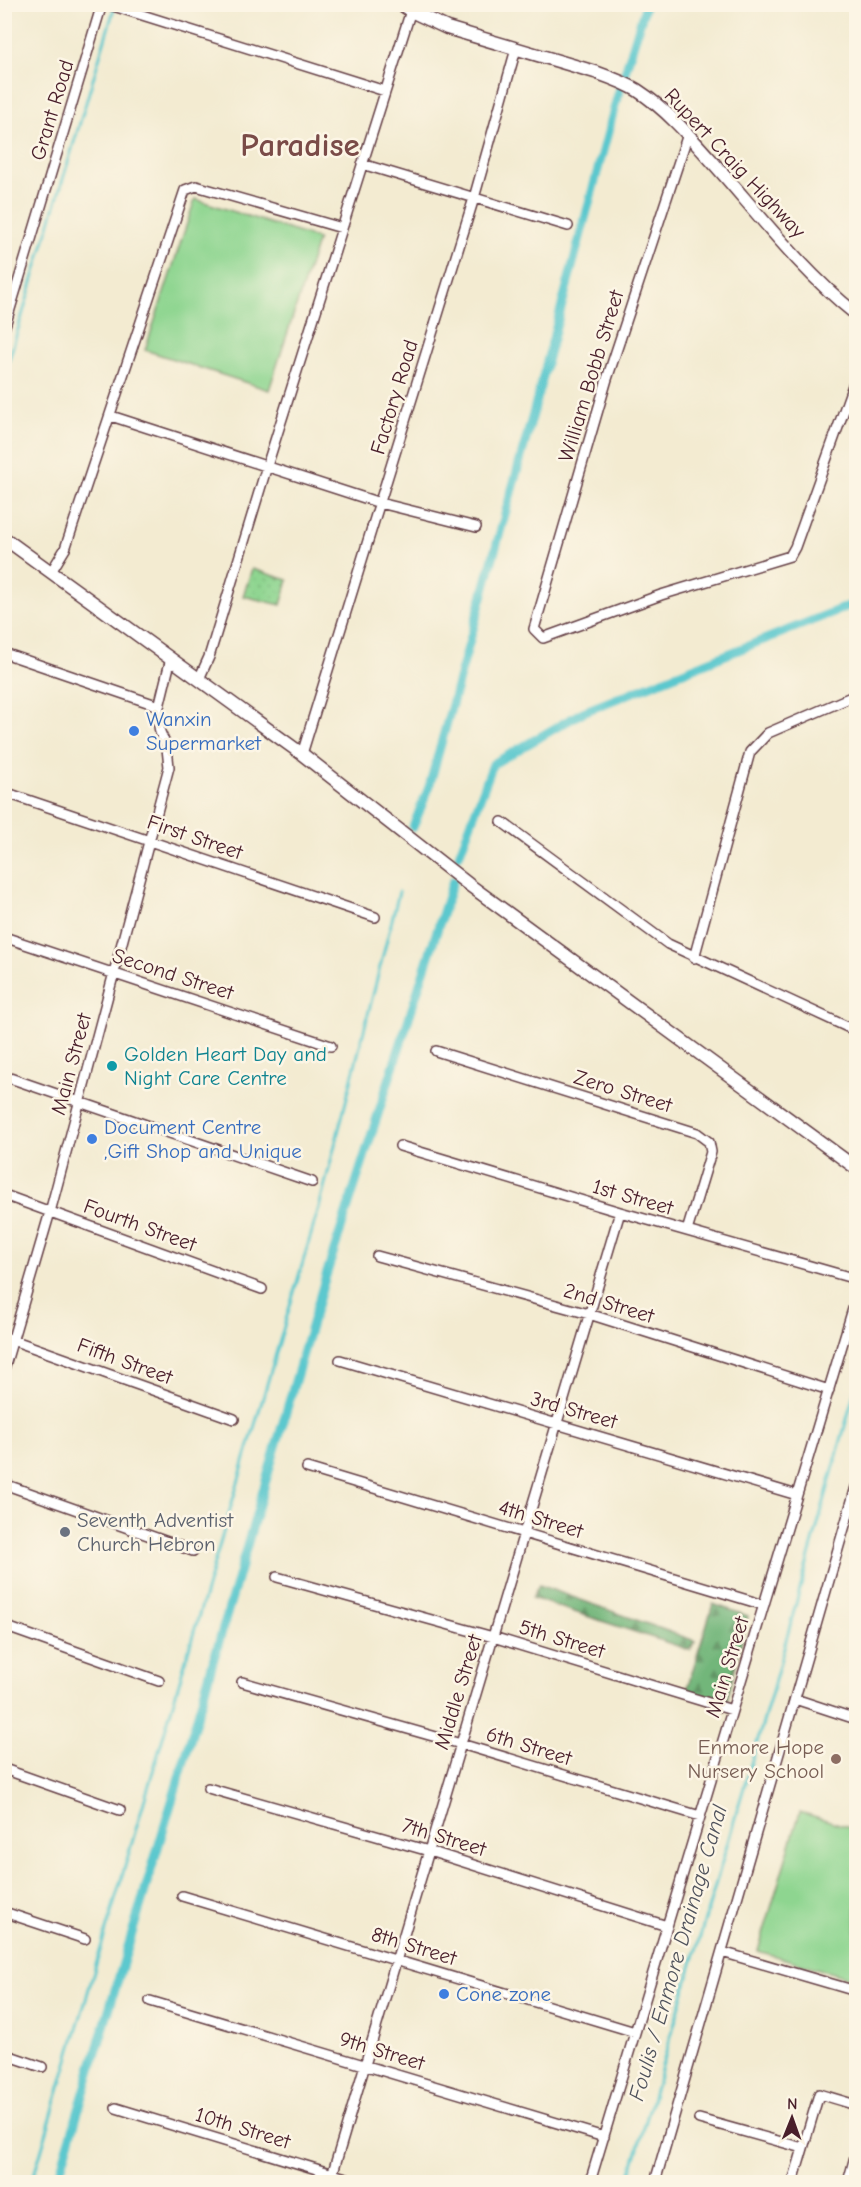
<svg xmlns="http://www.w3.org/2000/svg" width="861" height="2187" font-family="'Comic Neue',sans-serif">
<defs>
<pattern id="grass-dots" width="8" height="8" patternUnits="userSpaceOnUse" patternTransform="scale(1.5)"><rect width="8" height="8" fill="#8ed590"/><path d="M2 2h.1M6 6h.1" fill="none" stroke="#7cb67c" stroke-width="1.8" stroke-linecap="round"/></pattern>
<pattern id="forest-firs" width="22" height="20" patternUnits="userSpaceOnUse" patternTransform="scale(1.5)"><rect width="22" height="20" fill="#72b67a"/><path d="M5 1l3.5 6h-7zM16 11l3.5 6h-7z" fill="#609364"/></pattern>
</defs>
<rect width="100%" height="100%" fill="#fcf5e5"/>
<filter id="ink" filterUnits="userSpaceOnUse"><feTurbulence type="fractalNoise" baseFrequency=".0167" numOctaves="2"/><feDisplacementMap in="SourceGraphic" scale="12" xChannelSelector="R" yChannelSelector="G"/><feConvolveMatrix kernelMatrix="1 2 1 2 8 2 1 2 1" color-interpolation-filters="sRGB"/></filter>
<filter id="wash" filterUnits="userSpaceOnUse"><feTurbulence type="fractalNoise" baseFrequency=".008" numOctaves="4" result="noise"/><feDisplacementMap in="SourceGraphic" scale="24" xChannelSelector="R" yChannelSelector="G"/><feGaussianBlur stdDeviation="1.35" result="paint"/><feColorMatrix in="noise" values="0 0 0 0 0 0 0 0 0 0 0 0 0 0 0 0 0 1.4 0 .05"/><feComposite in="paint" operator="in"/></filter>
<g filter="url(#wash)">
<rect width="100%" height="100%" fill="#f3ebd1"/>
<!-- grass -->
<path fill="url(#grass-dots)" stroke="#6c7a5e" stroke-width="1.5" d="M252 569 288 580 281 605 243 596Z"/>
<!-- forest -->
<path fill="url(#forest-firs)" stroke="#5e6a52" stroke-width="1.5" d="M539 1585 695 1641 690 1650 532 1598Z
M713 1604 748 1616 726 1703 686 1692Z"/>
<!-- park -->
<path fill="#8ed590" stroke="#6c7a5e" stroke-width="1.5" d="M195 199 318 239 269 390 145 350Z
M800 1812 856 1829V1980L758 1951Z"/>
<g fill="none" stroke-linecap="round" stroke-linejoin="round">
<!-- stream -->
<path stroke="#5bc8ce" stroke-width="3" d="M4 376 114 9
M32 2182 320 1204 399 892
M628 2182 769 1702 856 1386"/>
<!-- canal -->
<path stroke="#5bc8ce" stroke-width="9" d="M413 827 429 787 533 414 617 98 646 4
M459 855 493 764 583 712 856 603
M57 2182 185 1758 324 1282 453 881"/>
</g>
</g>
<g filter="url(#ink)">
<g fill="none" stroke-linecap="round" stroke-linejoin="round">
<!-- minor casing -->
<g stroke="#633e44" stroke-width="12">
<path id="minor" d="M107 4 385 91
M688 134 607 379 534 629 543 638 661 595 790 556 795 547 856 377
M362 164 568 226
M4 329 102 4
M111 416 380 503 476 527
M51 572 65 549 185 190 196 186 342 228
M4 653 159 706
M199 679 209 657 267 466 413 4
M302 754 474 198 516 49
M4 792 375 917
M502 822 668 944 856 1031
M4 937 331 1046
M694 958 750 752 768 733 856 695
M436 1051 697 1133 709 1142 711 1152 687 1231
M4 1076 312 1182
M400 1146 620 1212 856 1279
M4 1195 262 1289
M377 1256 589 1314 829 1390
M4 1337 234 1419
M340 1360 797 1495
M4 1369 50 1212 169 767 167 748 160 732 157 715 171 658
M307 1468 764 1605
M4 1484 193 1551
M277 1577 493 1637 732 1710
M4 1626 159 1681
M242 1682 461 1744 700 1816
M795 1699 856 1719
M4 1769 120 1810
M208 1788 429 1851 667 1926
M182 1896 635 2032
M4 1912 85 1939
M722 1952 856 1991
M150 2001 604 2137
M4 2054 42 2067
M116 2108 359 2182
M699 2119 803 2148
M330 2182 620 1212
M590 2182 856 1299
M655 2182 856 1487
M793 2182 819 2094 856 2105
M848 2182 856 2153"/>
</g>
<!-- major casing -->
<g stroke="#633e44" stroke-width="15">
<path id="major" d="M401 4 411 11 447 28 595 72C609 77 624 82 637 90 668 110 693 140 717 167 760 216 804 273 856 314
M4 538 302 754 468 884 856 1168"/>
</g>
<!-- minor -->
<use href="#minor" stroke="#fff" stroke-width="9"/>
<!-- major -->
<use href="#major" stroke="#fff" stroke-width="12"/>
</g>
</g>
<!-- markers -->
<g fill="#3f7fe0" stroke="#fcf5e5" stroke-width="2">
<circle cx="134" cy="731" r="6"/>
<circle cx="92" cy="1139" r="6"/>
<circle cx="444" cy="1994" r="6"/>
</g>
<circle fill="#0f9aa8" stroke="#fcf5e5" stroke-width="2" cx="112" cy="1066" r="6"/>
<circle fill="#6b7280" stroke="#fcf5e5" stroke-width="2" cx="65" cy="1532" r="6"/>
<circle fill="#8d6e63" stroke="#fcf5e5" stroke-width="2" cx="836" cy="1759" r="6"/>
<g text-anchor="middle" dominant-baseline="central" stroke-width="5" stroke-linejoin="round" paint-order="stroke">
<!-- street labels -->
<g font-size="21" fill="#4a1f2b" stroke="#fcf5e5">
<text transform="translate(52 110) rotate(-73)">Grant Road</text>
<text transform="translate(735 163) rotate(47)">Rupert Craig Highway</text>
<text transform="translate(591 376) rotate(-73)">William Bobb Street</text>
<text transform="translate(394 397) rotate(-73)">Factory Road</text>
<text transform="translate(195 837) rotate(19)">First Street</text>
<text transform="translate(173 974) rotate(18)">Second Street</text>
<text transform="translate(71 1064) rotate(-75)">Main Street</text>
<text transform="translate(623 1091) rotate(17)">Zero Street</text>
<text transform="translate(633 1197) rotate(16)">1st Street</text>
<text transform="translate(140 1225) rotate(20)">Fourth Street</text>
<text transform="translate(609 1303) rotate(17)">2nd Street</text>
<text transform="translate(125 1361) rotate(20)">Fifth Street</text>
<text transform="translate(574 1410) rotate(16)">3rd Street</text>
<text transform="translate(541 1519) rotate(17)">4th Street</text>
<text transform="translate(562 1639) rotate(17)">5th Street</text>
<text transform="translate(727 1667) rotate(-73)">Main Street</text>
<text transform="translate(458 1692) rotate(-73)">Middle Street</text>
<text transform="translate(529 1746) rotate(17)">6th Street</text>
<text transform="translate(444 1837) rotate(17)">7th Street</text>
<text transform="translate(414 1946) rotate(17)">8th Street</text>
<text transform="translate(382 2051) rotate(17)">9th Street</text>
<text transform="translate(243 2128) rotate(17)">10th Street</text>
</g>
<!-- shop labels -->
<g font-size="21" fill="#366cbe" stroke="#fcf5e5" text-anchor="start">
<text x="146" y="719">Wanxin<tspan x="146" dy="24">Supermarket</tspan></text>
<text x="104" y="1127">Document Centre<tspan x="104" dy="24">,Gift Shop and Unique</tspan></text>
<text x="456" y="1994">Cone zone</text>
</g>
<!-- culture labels -->
<g font-size="21" fill="#0d838f" stroke="#fcf5e5" text-anchor="start">
<text x="124" y="1054">Golden Heart Day and<tspan x="124" dy="24">Night Care Centre</tspan></text>
</g>
<!-- worship labels -->
<g font-size="21" fill="#5b616d" stroke="#fcf5e5" text-anchor="start">
<text x="77" y="1520">Seventh Adventist<tspan x="77" dy="24">Church Hebron</tspan></text>
</g>
<!-- education labels -->
<g font-size="21" fill="#785e54" stroke="#fcf5e5" text-anchor="end">
<text x="824" y="1747">Enmore Hope<tspan x="824" dy="24">Nursery School</tspan></text>
</g>
<!-- water labels -->
<g font-size="22" font-style="italic" fill="#4f525c" stroke="#fcf5e5">
<text transform="translate(678 1953) rotate(-74)">Foulis / Enmore Drainage Canal</text>
</g>
<!-- town labels -->
<g font-size="33" font-weight="bold" fill="#7a4b48" stroke="#fcf5e5">
<text x="300" y="145">Paradise</text>
</g>
</g>
<!-- margin -->
<rect width="861" height="2187" fill="none" stroke="#fcf5e5" stroke-width="24"/>
<!-- north arrow -->
<g transform="translate(792 2118) rotate(1)" stroke="#fcf5e5" stroke-width="4.5" paint-order="stroke">
<path d="M0-4.5L10 22L0 15L-10 22Z" fill="#4a1f2b"/>
<text y="-9" font-size="16" font-weight="bold" text-anchor="middle" fill="#4a1f2b">N</text>
</g>
</svg>
